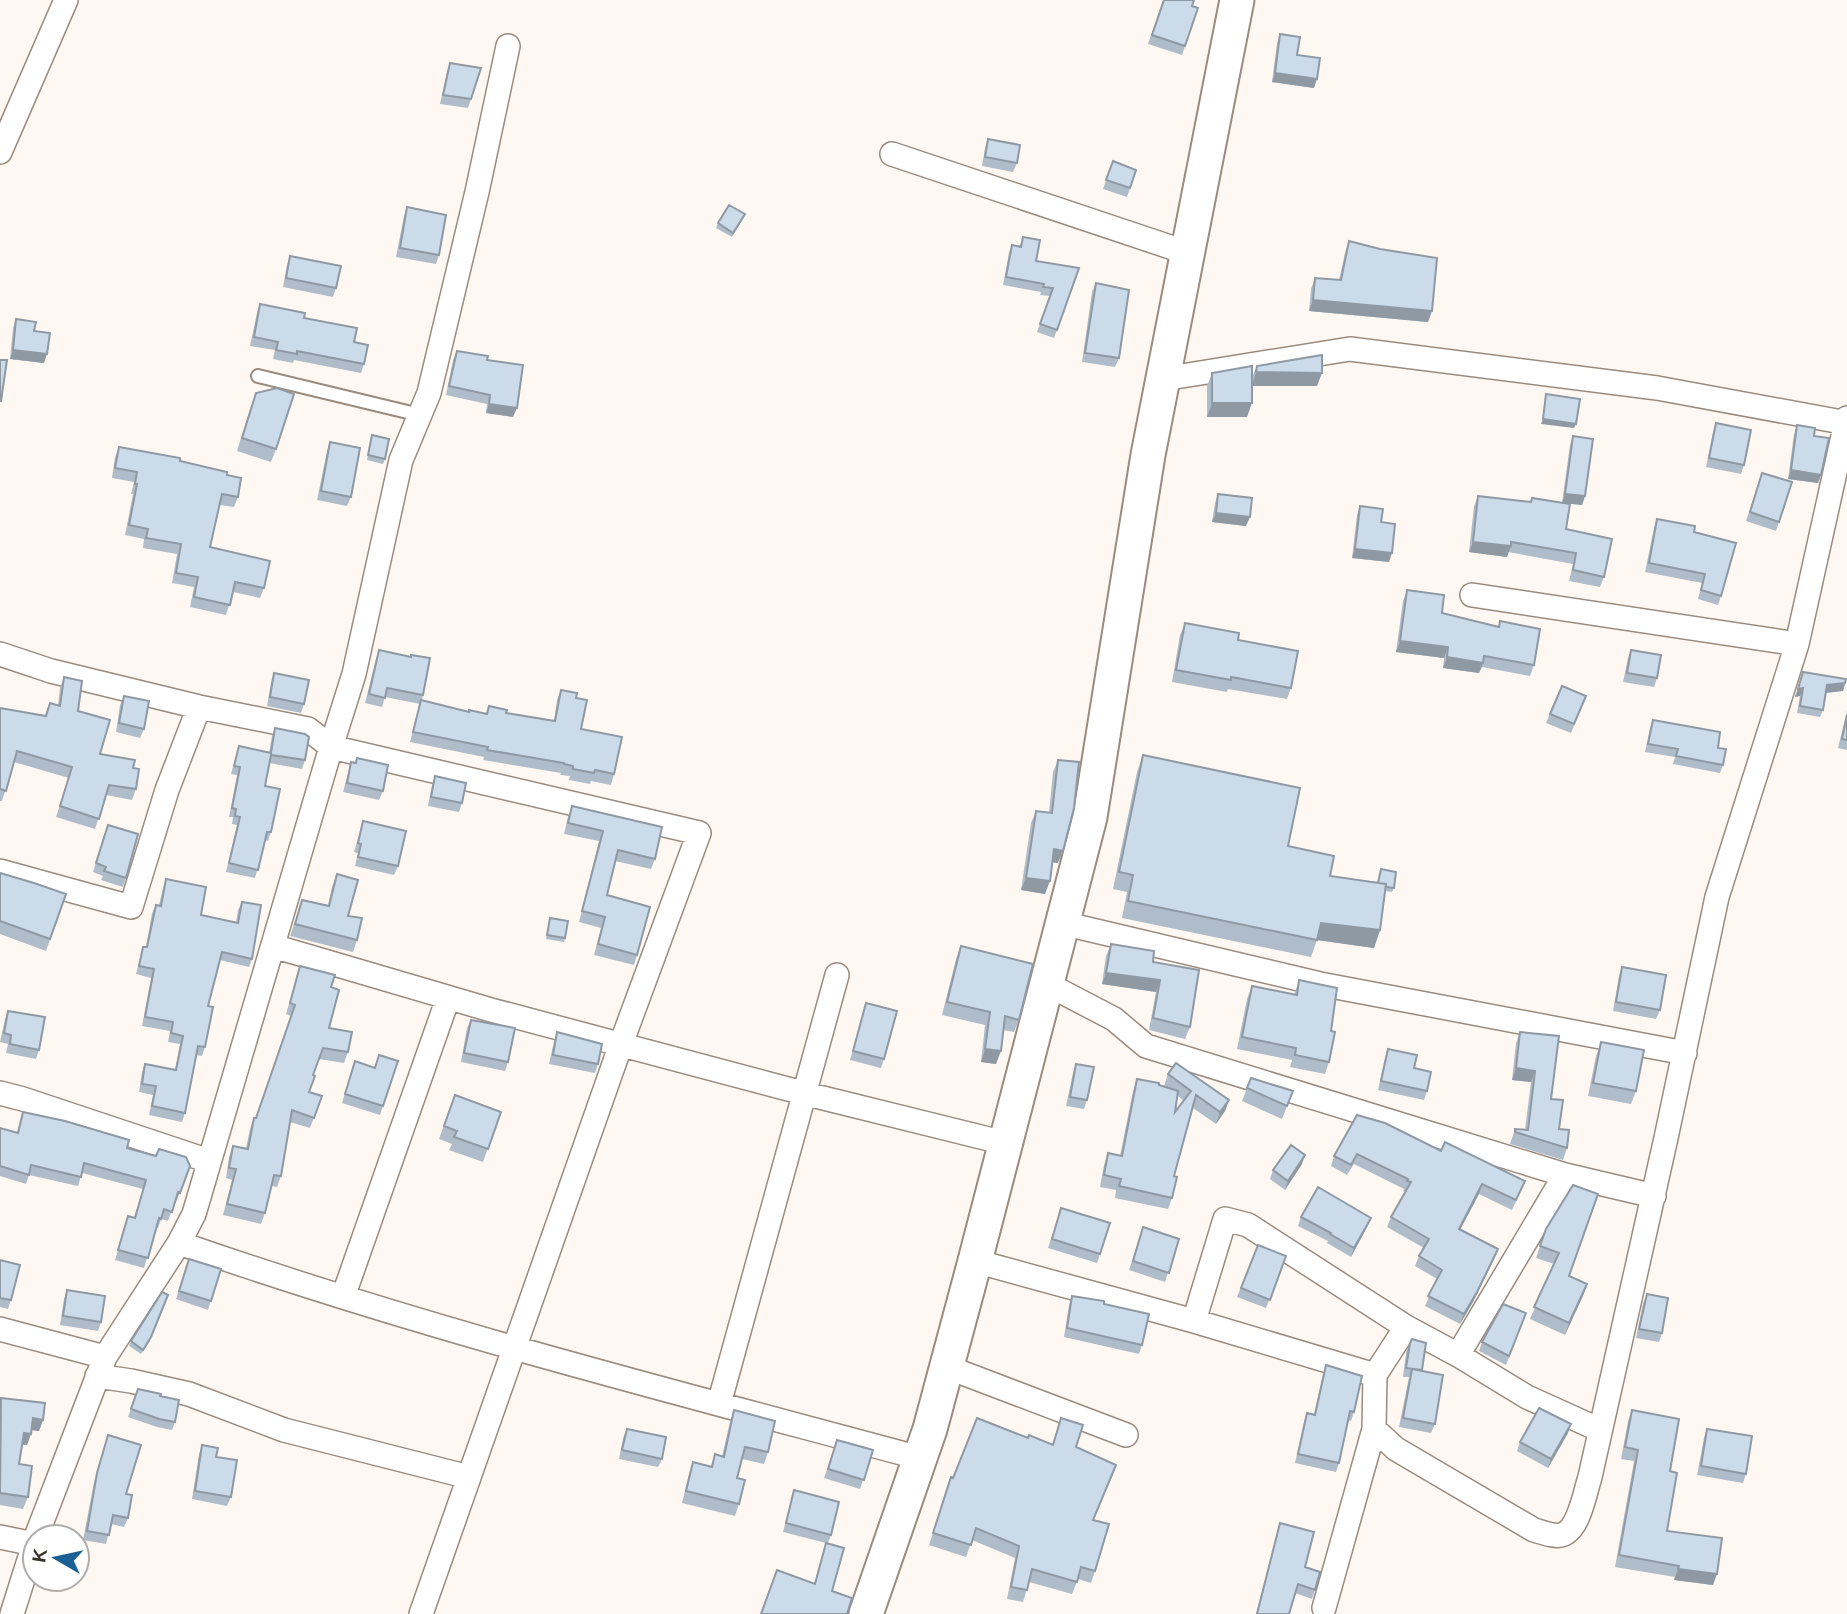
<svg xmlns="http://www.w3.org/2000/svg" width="1847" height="1614" font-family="Arial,sans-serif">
<rect width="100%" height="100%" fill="#fff8f2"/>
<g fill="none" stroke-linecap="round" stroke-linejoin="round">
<!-- lane casing -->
<g stroke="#9a8b7e" stroke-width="16">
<path id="lane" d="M258 376 420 415"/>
</g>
<!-- street casing -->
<g stroke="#9a8b7e" stroke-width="26">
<path id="street" d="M0 152 66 0
M892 154 1188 253
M1163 379 1350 349 1657 388 1847 423
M1472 595 1797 644
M0 654 51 671 199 707 308 729 331 747 699 833 621 1044 421 1614
M0 871 131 907 167 790 199 707
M1062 923 1320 984 1685 1053
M273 946 491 1010 803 1093 1005 1143
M1047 984 1114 1019 1146 1046 1565 1175 1654 1196
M0 1093 23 1099 209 1161
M1565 1175 1458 1355 1406 1327 1375 1375 1374 1429 1396 1449 1534 1530C1542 1532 1553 1537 1561 1535 1579 1531 1585 1492 1590 1477L1666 1138 1717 897 1797 644 1847 418
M179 1243C422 1328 671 1391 920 1458
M975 1261 1194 1321 1375 1375
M343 1297 448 998
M1194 1321 1225 1219 1248 1225 1406 1327
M0 1329 105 1357
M1458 1355 1527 1397 1600 1430
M947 1367 1126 1435
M97 1376 131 1381 189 1394 284 1430 469 1477
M719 1404 837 975
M0 1537 34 1544
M36 1537 105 1357 179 1243 194 1214 331 747 354 674 401 460 429 393 477 192 508 46
M1324 1608 1374 1429
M12 1614 35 1541"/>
</g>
<!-- secondary casing -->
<g stroke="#9a8b7e" stroke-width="37">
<path id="secondary" d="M866 1614 930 1429 975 1261 1090 817 1148 455 1237 0"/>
</g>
<!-- lane -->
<use href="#lane" stroke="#fff" stroke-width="12"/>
<!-- street -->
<use href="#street" stroke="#fff" stroke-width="23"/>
<!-- secondary -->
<use href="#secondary" stroke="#fff" stroke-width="33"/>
</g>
<!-- wall -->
<path fill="#afbcc9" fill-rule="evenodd" d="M1163 0 1192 6 1198 8 1182 55 1148 44Z
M1280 34 1297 55 1314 88 1272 82 1277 43Z
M450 63 481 68 468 108 440 104 447 72Z
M988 139 1017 163 1013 172 982 166 985 148Z
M1113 161 1136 170 1127 197 1103 189Z
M407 207 439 255 436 264 396 257 404 216Z
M743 219 732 237 716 228 718 223Z
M1023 237 1036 261 1079 268 1054 338 1037 332 1050 296 1040 295 1041 292 1003 285 1009 253 1012 245 1020 246Z
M1349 241 1428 322 1309 311 1311 289 1315 278 1339 280 1345 253Z
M290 256 336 288 333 297 283 287 287 265Z
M1096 283 1119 358 1115 367 1082 362 1092 292Z
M260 304 304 318 354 342 364 364 361 373 294 360 293 363 273 359 275 350 250 346 257 313Z
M16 319 34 331 44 363 10 359 13 328Z
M457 351 487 360 513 417 486 413 487 404 446 395 453 360Z
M1257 366 1317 386H1252L1247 417H1207V386L1212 373 1252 377Z
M251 406 276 449 271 462 237 451Z
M1716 423 1744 465 1741 474 1706 467 1713 432Z
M1797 425 1814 436 1821 475 1818 483 1788 479 1794 434Z
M372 435 385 459 383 464 367 460Z
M1573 436 1585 496 1582 505 1566 503V529L1604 577 1600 587 1569 581 1573 564 1508 552 1507 557 1469 552 1474 506 1478 496 1530 502 1532 498 1562 503 1570 445Z
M330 442 351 497 347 506 317 500 327 451Z
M119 447 180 461 227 475 238 497 234 507 220 505 210 547 264 588 260 598 233 592 226 615 190 607 194 587 172 583 177 554 143 548 144 539 125 535 133 494H131L134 482 112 478 115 457Z
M1762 473 1792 482 1776 531 1746 521Z
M1218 494 1246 526 1212 522 1215 503Z
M1360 506 1389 562 1352 558 1357 515Z
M1657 519 1694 532 1721 596 1718 605 1698 599 1702 583 1645 572 1654 528Z
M1407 590 1442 613 1498 627 1500 621 1534 665 1530 676 1482 667 1479 673 1443 668 1444 658 1396 652 1403 601Z
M1185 623 1238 640 1291 688 1287 699 1228 689 1227 692 1172 682 1180 635Z
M379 650 423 695 422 700 469 712 486 714 489 706 506 713 554 721 557 700 561 690 576 698 581 729 614 774 611 785 591 781 590 784 569 780 570 776 560 775 561 773 483 760 484 757 410 742 420 704 385 697 382 707 365 703 376 659Z
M1631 650 1657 678 1654 687 1623 682 1628 658Z
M1803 672 1845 683 1843 691 1826 693 1823 710 1820 717 1797 713 1800 696 1795 697Z
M274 673 304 704 301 713 267 706 271 682Z
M64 677 78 711 100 754 133 768 136 789 132 800 106 795 95 829 56 817 69 778 14 762 2 801H0V708L45 716 50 703 58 705 60 688Z
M1562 686 1586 696 1571 733 1546 723Z
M124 696 144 729 140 738 116 732 120 705Z
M1847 711V750L1838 748Z
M1653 720 1718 748 1723 765 1720 773 1673 764 1675 757 1645 752 1650 728Z
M275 728 305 760 302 769 269 763 265 786 271 832 268 841 265 840 255 878 226 872 237 825 232 824 233 817H229L237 775 231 774 239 746 269 753 272 736Z
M1143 755 1288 846 1330 876 1378 882 1381 869 1394 888 1392 892 1385 891 1380 930 1374 948 1317 940 1311 957 1122 918 1127 892 1113 889 1137 772Z
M357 758 383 791 379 800 343 792 351 762 355 763Z
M1058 760V863L1052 862 1045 894 1021 890 1031 823 1036 811 1049 813 1053 772Z
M435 776 462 803 459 812 428 806 432 785Z
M572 806 655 859 651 869 615 861 607 895 637 955 634 965 594 955 601 928 579 922 599 841 564 834 568 817Z
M363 821 398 866 394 875 355 866 358 853 354 852Z
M108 825 126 878 123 887 101 880 103 876 93 872Z
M0 873 66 894 46 951 0 934Z
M337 874 348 916 357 940 353 952 290 936 302 900 328 905 332 887Z
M166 879 201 915 236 922 238 910 242 902 252 959 249 967 220 960 208 1006 205 1047 202 1056 196 1055 185 1113 182 1122 149 1115 153 1095 139 1092 142 1072 145 1064 175 1070 180 1044 168 1042 170 1031 142 1026 151 978 136 974 143 947H146L152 913 156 905H159L163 888Z
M550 918 565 938 564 942 546 939Z
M1111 944 1153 962 1190 1027 1185 1039 1149 1030 1156 992 1102 984 1106 956Z
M961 946 1019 1020 1014 1032 1003 1030 996 1064 981 1062 985 1025 942 1015 956 959Z
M300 966 331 987 329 1028 348 1052 344 1063 319 1059 313 1075 309 1092 322 1096 310 1128 290 1122 281 1176 277 1187 272 1186 265 1213 261 1224 223 1215 232 1180 226 1178 229 1157 233 1146 246 1148 250 1129 254 1118H256L291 1016 286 1014Z
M1622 967 1660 1010 1656 1019 1613 1011 1619 976Z
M1299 980 1331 1031 1329 1062 1325 1074 1290 1067 1292 1060 1237 1049 1247 999 1252 986 1294 995Z
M866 1003 884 1059 881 1068 850 1060Z
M8 1011 39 1050 36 1059 6 1053 8 1044 0 1042 5 1019Z
M471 1020 508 1062 505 1071 461 1062 467 1028Z
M557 1032 598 1064 595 1073 549 1064 554 1041Z
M1520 1032 1551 1099 1559 1129 1567 1148 1563 1160 1510 1144 1515 1129 1525 1130 1531 1082 1512 1080 1516 1043Z
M1601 1042 1636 1091 1631 1104 1588 1096 1596 1056Z
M1388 1049 1414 1068 1427 1091 1424 1100 1378 1090 1385 1058Z
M355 1061 375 1068 398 1061 380 1115 342 1103Z
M1076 1064 1087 1100 1084 1109 1066 1106 1073 1073Z
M1168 1074 1229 1100 1225 1111 1216 1124 1193 1108 1174 1176 1172 1198 1168 1209 1115 1198 1116 1190 1100 1187 1104 1165 1108 1153 1120 1156 1133 1091 1137 1079 1165 1087 1164 1086ZM1178 1096 1184 1101 1175 1112Z
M1251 1078 1293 1091 1282 1119 1242 1101Z
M455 1095 501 1112 483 1162 449 1150 452 1144 439 1139Z
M23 1112 127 1148 190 1166 176 1202 175 1201 168 1221 161 1219 158 1228H156L144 1268 115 1260 128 1216 134 1218 143 1189 82 1173 78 1186 29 1175 26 1184 0 1176V1128L17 1133Z
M1357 1115 1441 1151 1525 1181 1512 1210 1479 1194 1460 1230 1494 1259 1473 1302 1460 1324 1425 1306 1437 1279 1415 1266 1419 1256 1424 1248 1387 1227 1391 1217 1406 1192 1403 1191 1404 1189 1354 1164 1347 1175 1331 1166 1334 1156Z
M1302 1164 1285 1190 1270 1179 1273 1170Z
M1573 1185 1569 1276 1587 1284 1565 1335 1530 1319 1554 1264 1536 1258 1546 1229Z
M1061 1208 1100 1254 1097 1263 1048 1248Z
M1301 1217 1371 1218 1367 1227 1351 1257 1327 1243 1328 1241 1298 1226Z
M1143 1227 1179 1239 1165 1282 1129 1270Z
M1258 1245 1286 1256 1266 1308 1237 1297Z
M189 1259 221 1269 208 1310 176 1299Z
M0 1260 11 1300 8 1309 0 1307Z
M67 1290 101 1322 98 1331 60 1325 64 1299Z
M1647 1294 1662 1333 1659 1342 1636 1338 1643 1303Z
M1072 1296 1104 1304 1142 1345 1139 1354 1064 1337 1069 1305Z
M1526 1313 1506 1365 1479 1351 1482 1342Z
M131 1341H150L141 1354 129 1346Z
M1410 1343 1421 1371 1435 1424 1431 1433 1399 1427 1409 1377H1403L1406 1352Z
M1326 1365 1354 1412 1351 1421 1348 1420 1339 1463 1336 1472 1295 1463 1304 1422 1307 1413 1314 1414 1323 1374Z
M138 1389 175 1422 172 1430 157 1427 128 1417Z
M0 1399 43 1420 39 1431 32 1430 27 1445H22L19 1464 28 1497 23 1509 0 1505Z
M734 1410 768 1452 764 1464 742 1459 737 1478 739 1504 735 1516 682 1503 689 1474 693 1462 711 1467 715 1454 722 1456 730 1422Z
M1632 1410 1670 1471 1667 1531 1713 1585 1674 1580 1675 1577 1615 1567 1634 1461 1621 1459 1628 1421Z
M627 1429 662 1459 658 1467 619 1459 623 1438Z
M1707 1429 1746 1474 1743 1483 1697 1475 1704 1438Z
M1568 1433 1548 1468 1517 1451 1520 1442Z
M108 1435 126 1494 128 1518 124 1527 111 1524 106 1544 83 1540 94 1482Z
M1028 1438 1052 1444 1076 1447 1112 1476 1093 1520 1095 1571 1091 1583 1078 1579 1072 1594 1029 1582 1023 1602 1007 1599 1015 1558 972 1540 966 1557 929 1545 951 1477 953 1478Z
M837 1440 873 1450 860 1489 824 1478Z
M202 1445 216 1457 231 1497 227 1506 192 1499 199 1454Z
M794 1490 831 1535 828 1543 832 1591 814 1584 826 1543 783 1532Z
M1280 1523 1305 1567 1315 1590 1312 1599 1295 1593 1289 1614H1256Z"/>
<!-- shaded-wall -->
<path fill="#8e99a4" d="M1275 73 1317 79 1314 88 1272 82Z
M1313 300 1432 311 1428 322 1309 311Z
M13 350 47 354 44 363 10 359Z
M1256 372 1322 373 1317 386H1252Z
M1212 403H1252L1247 417H1207Z
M489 404 517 408 513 417 486 413Z
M1543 419 1576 424 1574 428 1541 424Z
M1791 470 1821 475 1818 483 1788 479Z
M1565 494 1585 496 1582 505 1562 503Z
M1216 513 1250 517 1246 526 1212 522Z
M1473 542 1511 546 1507 557 1469 552Z
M1355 549 1392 553 1389 562 1352 558Z
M1400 641 1448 647 1444 658 1396 652Z
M1447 657 1483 663 1479 673 1443 668Z
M1845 683 1843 691 1824 693 1827 685Z
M1803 688 1800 696 1795 697 1798 689Z
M1054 849 1063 851 1058 863 1050 862Z
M1026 878 1050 881 1045 894 1021 890Z
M1321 923 1380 930 1374 948 1317 940Z
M1106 973 1160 980 1156 992 1102 984Z
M985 1049 1001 1051 996 1064 981 1062Z
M1516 1068 1535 1071 1531 1082 1512 1080Z
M1229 1100 1225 1111 1216 1124 1220 1112Z
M1305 1155 1302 1164 1285 1190 1288 1181Z
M1482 1184 1479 1194 1455 1239 1459 1229Z
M1371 1218 1367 1227 1351 1257 1354 1248Z
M1498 1249 1494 1259 1473 1302 1460 1324 1464 1314Z
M1587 1284 1583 1296 1565 1335 1569 1323Z
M33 1418 43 1420 39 1431 29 1430Z
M1571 1424 1568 1433 1548 1468 1551 1459Z
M24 1433 31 1434 27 1445 20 1444Z
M1678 1569 1717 1574 1713 1585 1674 1580Z"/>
<!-- building -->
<path fill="#cbdbea" stroke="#8e99a4" stroke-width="2" d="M1164 0H1194L1192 6 1198 8 1185 46 1152 35Z
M1280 34 1300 37 1297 55 1320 58 1317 79 1275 73Z
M450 63 481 68 471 99 443 95Z
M988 139 1020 145 1017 163 985 157Z
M1113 161 1136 170 1130 188 1106 180Z
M729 205 745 214 733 233 718 223Z
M407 207 446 215 439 255 400 248Z
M1023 237 1040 240 1036 261 1079 268 1057 330 1040 324 1053 288 1043 287 1044 284 1006 277 1012 245 1021 247Z
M1349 241 1380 249 1437 258 1432 311 1313 300 1315 278 1341 280Z
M290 256 341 266 336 288 286 278Z
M1096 283 1129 290 1119 358 1085 353Z
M260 304 305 313 304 318 357 328 354 342 368 345 364 364 297 351V354L276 350 278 342 254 337Z
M16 319 36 322 34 331 50 333 47 354 13 350Z
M457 351 488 356 487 360 523 365 517 408 489 404 490 395 449 386Z
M1322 355V373L1256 372 1257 366Z
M0 360H7L1 401H0Z
M1252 366V403H1212V373Z
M277 388 294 394 276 449 242 438 256 393Z
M1546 394 1580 399 1576 424 1543 419Z
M1716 423 1751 430 1744 465 1709 458Z
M1797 425 1815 428 1814 436 1829 438 1821 475 1791 470Z
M372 435 389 439 385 459 368 455Z
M1573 436 1593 439 1585 496 1565 494Z
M330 442 360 448 351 497 321 491Z
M119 447 180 458V461L227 472V475L241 478 238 497 222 494 210 547 270 561 264 588 235 582 230 605 194 597 198 577 176 573 181 544 146 538 148 529 129 525 137 484H135L137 472 115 468Z
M1762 473 1792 482 1779 522 1750 512Z
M1218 494 1252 498 1250 517 1216 513Z
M1478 496 1531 502 1532 498 1570 504 1566 529 1612 539 1604 577 1573 570 1576 553 1511 542V546L1473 542Z
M1360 506 1383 509 1381 522 1395 524 1392 553 1355 549Z
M1657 519 1695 526 1694 532 1736 543 1721 596 1701 590 1705 574 1649 563Z
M1407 590 1444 595 1442 613 1499 627 1500 621 1540 629 1534 665 1484 656 1483 663 1447 657 1448 647 1400 641Z
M1185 623 1239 633 1238 640 1298 651 1291 688 1231 677V680L1176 670Z
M379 650 411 657V655L430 658 423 695 387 688 385 698 369 694Z
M1631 650 1661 655 1657 678 1627 673Z
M1803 672 1846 679 1845 683 1827 685 1823 710 1800 706 1803 688 1798 689Z
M274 673 309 680 304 704 270 697Z
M64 677 82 681 78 711 110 720 100 754 135 760 133 768 139 769 136 789 109 785 99 819 60 806 72 767 17 751 6 791 0 789V708L46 716 50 703 60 706Z
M1562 686 1586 696 1574 724 1550 714Z
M561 690 577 693 576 698 587 700 581 729 622 737 614 774 595 770 594 773 573 769V766L564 764V763L487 750 488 747 413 732 421 700 469 712V710L487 714 489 706 507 710 506 713 555 721Z
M124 696 149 701 144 729 119 723Z
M1847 715V740L1842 739Z
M1653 720 1720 732 1718 748 1726 749 1723 765 1676 756 1678 749 1648 744Z
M275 728 305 734 309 737 305 760 271 755 265 786 280 789 271 832H267L258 870 229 863 240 817 235 816 236 809 232 808 240 767 234 766 239 746 271 753Z
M1143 755 1300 788 1288 846 1334 856 1330 876 1386 884 1380 930 1321 923 1317 940 1128 901 1133 875 1119 872Z
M357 758 388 765 383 791 347 783 351 762 356 763Z
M1058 760 1079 762 1074 808 1063 851 1054 849 1050 881 1026 878 1036 811 1052 813Z
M435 776 466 783 462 803 431 797Z
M572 806 662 827 655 859 618 850 607 895 650 907 637 955 598 944 605 917 582 911 603 831 568 823Z
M363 821 406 831 398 866 358 857 361 844 358 843Z
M108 825 138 834 126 878 104 871 106 867 96 863Z
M1381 869 1396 872 1394 888 1386 887V884L1378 883Z
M0 873 34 883 66 894 50 939 0 921Z
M337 874 358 880 348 916 362 918 357 940 295 924 302 900 329 906Z
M166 879 206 887 201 915 238 923 242 902 261 905 252 959 222 952 208 1006 213 1007 205 1047 198 1046 185 1113 152 1106 156 1086 142 1084 145 1064 176 1070 183 1036 171 1033 173 1022 145 1017 154 969 139 966 143 947H147L156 905 161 906Z
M550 918 568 921 565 938 547 935Z
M1111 944 1154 951 1153 962 1199 970 1190 1027 1153 1018 1160 980 1106 973Z
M961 946 1033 964 1019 1020 1005 1016 1001 1051 985 1049 990 1012 947 1002Z
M300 966 335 975 331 987 339 990 329 1028 352 1032 348 1052 323 1048 313 1075 315 1076 309 1092 322 1096 314 1118 292 1110 281 1176 274 1175 265 1213 227 1204 236 1169 229 1168 233 1146 248 1149 254 1118H256L295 1005 290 1003Z
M1622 967 1666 975 1660 1010 1616 1002Z
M1299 980 1337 988 1331 1031 1335 1032 1329 1062 1295 1055 1296 1048 1242 1037 1252 986 1297 995Z
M866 1003 897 1011 884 1059 853 1051Z
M8 1011 45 1017 39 1050 10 1044 11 1035 4 1033Z
M471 1020 515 1028 508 1062 464 1053Z
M557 1032 602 1044 598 1064 553 1055Z
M1520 1032 1559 1036 1551 1099 1563 1100 1559 1129 1569 1130 1567 1148 1515 1132V1129L1528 1130 1535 1071 1516 1068Z
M1601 1042 1644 1050 1636 1091 1593 1083Z
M1388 1049 1417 1055 1414 1068 1431 1072 1427 1091 1381 1081Z
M379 1055 398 1061 383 1106 345 1094 355 1061 375 1068Z
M1176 1063 1229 1100 1220 1112 1196 1095 1174 1176 1177 1177 1172 1198 1119 1186 1121 1179 1104 1175 1108 1153 1122 1156 1137 1079 1159 1083V1085L1178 1091 1175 1112 1191 1091 1168 1074Z
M1076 1064 1094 1067 1087 1100 1070 1097Z
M1251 1078 1293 1091 1287 1106 1247 1088Z
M455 1095 501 1112 488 1149 454 1137 457 1131 444 1126Z
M23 1112 65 1121 129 1140 127 1148 156 1156 159 1149 186 1157 190 1166 180 1193 178 1192 172 1212 164 1209 161 1219 159 1218 148 1258 118 1250 128 1216 135 1218 146 1180 84 1163 81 1177 31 1165 29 1175 0 1166V1128L18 1133Z
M1357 1115 1385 1123 1441 1151 1445 1142 1525 1181 1516 1200 1482 1184 1459 1229 1498 1249 1477 1292 1464 1314 1428 1296 1442 1270 1419 1256 1429 1239 1391 1217 1411 1182 1407 1181 1408 1179 1357 1154 1351 1165 1334 1156Z
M1291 1145 1305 1155 1288 1181 1273 1170Z
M1573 1185 1598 1194 1569 1276 1587 1284 1569 1323 1534 1307 1559 1253 1540 1246 1546 1229Z
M1318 1187 1371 1218 1354 1248 1330 1234 1331 1233 1301 1217Z
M1061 1208 1110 1223 1100 1254 1052 1239Z
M1143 1227 1179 1239 1169 1273 1133 1261Z
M1258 1245 1286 1256 1270 1300 1241 1288Z
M189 1259 221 1269 211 1301 179 1291Z
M0 1260 20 1265 11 1300 0 1298Z
M67 1290 105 1296 101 1322 63 1316Z
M162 1292 168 1295 151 1337 143 1350 131 1341Z
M1647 1294 1668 1298 1662 1333 1639 1329Z
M1072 1296 1104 1301V1304L1149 1314 1142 1345 1067 1328Z
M1503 1304 1526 1313 1509 1356 1482 1342Z
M1412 1339 1426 1343 1422 1370 1406 1368 1410 1343Z
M1326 1365 1362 1376 1354 1412 1350 1411 1339 1463 1298 1454 1307 1413 1315 1415Z
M1412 1369 1443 1375 1435 1424 1403 1418Z
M138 1389 161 1394 160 1396 179 1400 175 1422 159 1419 131 1409Z
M1 1398 45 1403 43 1420 33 1418 31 1434 24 1433 19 1464 32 1466 28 1497 0 1493Z
M1539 1408 1571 1424 1551 1459 1520 1442Z
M734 1410 775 1421 768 1452 745 1447 737 1478 745 1480 739 1504 686 1491 693 1462 712 1467 715 1454 724 1457Z
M1632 1410 1679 1419 1670 1471 1677 1473 1667 1531 1722 1538 1717 1574 1678 1569 1679 1566 1619 1555 1638 1450 1625 1447Z
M977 1418 1028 1438 1029 1435 1053 1445 1061 1418 1083 1425 1076 1447 1116 1465 1093 1520 1109 1524 1095 1571 1081 1567 1077 1582 1032 1569 1027 1590 1011 1587 1019 1546 976 1528 971 1545 933 1533 951 1477 953 1478Z
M627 1429 666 1437 662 1459 622 1450Z
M1707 1429 1752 1436 1746 1474 1701 1466Z
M108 1435 141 1445 126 1494 132 1495 128 1518 113 1515 109 1535 87 1531 97 1473Z
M837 1440 873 1450 864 1480 828 1469Z
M202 1445 218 1448 216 1457 237 1460 231 1497 195 1491Z
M794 1490 839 1502 831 1535 786 1523Z
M1280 1523 1314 1532 1305 1567 1320 1572 1315 1590 1298 1584 1289 1614H1257Z
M826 1543 844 1548 832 1591 852 1598 847 1614H761L777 1570 815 1584Z"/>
<!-- north arrow -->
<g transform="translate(56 1558) rotate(279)"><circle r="33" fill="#ffffff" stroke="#afadab" stroke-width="2"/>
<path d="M0-5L12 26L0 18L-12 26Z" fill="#1b6095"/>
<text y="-10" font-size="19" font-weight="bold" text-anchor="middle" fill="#38322c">K</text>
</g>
</svg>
